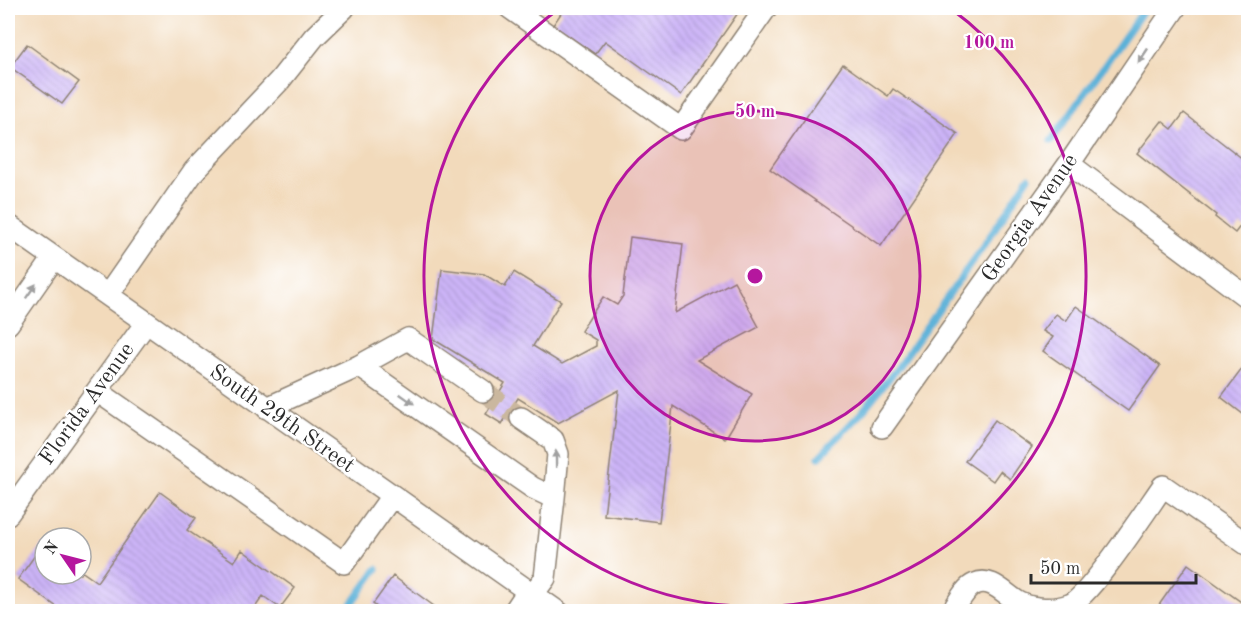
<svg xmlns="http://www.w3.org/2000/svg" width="1256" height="619" font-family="'Old Standard TT',serif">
<defs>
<pattern id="building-back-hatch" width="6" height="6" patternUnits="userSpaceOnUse" patternTransform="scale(1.5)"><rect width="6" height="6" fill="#ccb4f7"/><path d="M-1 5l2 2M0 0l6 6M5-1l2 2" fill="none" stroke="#af9bd4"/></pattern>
</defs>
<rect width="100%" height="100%" fill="#fff"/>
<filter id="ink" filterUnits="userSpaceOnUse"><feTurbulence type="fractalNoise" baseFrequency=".0167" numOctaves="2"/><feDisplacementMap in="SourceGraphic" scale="12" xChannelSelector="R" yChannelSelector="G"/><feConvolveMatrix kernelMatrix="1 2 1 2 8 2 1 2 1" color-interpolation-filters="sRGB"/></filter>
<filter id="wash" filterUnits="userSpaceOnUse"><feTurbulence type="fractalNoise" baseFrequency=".008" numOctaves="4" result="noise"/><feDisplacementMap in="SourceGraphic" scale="24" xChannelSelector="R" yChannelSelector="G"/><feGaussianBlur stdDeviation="1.35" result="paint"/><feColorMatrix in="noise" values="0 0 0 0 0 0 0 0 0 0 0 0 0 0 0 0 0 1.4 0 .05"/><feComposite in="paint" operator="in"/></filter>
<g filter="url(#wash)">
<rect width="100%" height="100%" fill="#f2dabb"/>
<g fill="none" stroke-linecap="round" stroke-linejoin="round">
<!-- stream -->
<path stroke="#5cb1d8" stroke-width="7" d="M1051 141 1145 8
M819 457 861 413 895 371 982 248 1029 177
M346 612 377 569"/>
</g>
<g id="blocks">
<!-- building -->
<path fill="url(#building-back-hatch)" d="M556 8H736L740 10 681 95 605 41 595 54 553 25 562 12Z
M27 44 79 82 62 104 10 67Z
M843 64 888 96 893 89 958 134 881 246 770 169Z
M1184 113 1248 163V230L1241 225 1235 233 1215 217 1216 215 1137 153 1162 121 1172 129Z
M630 237 683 244 675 313 734 281 759 327 697 360 752 394 725 439 673 406 659 522 604 515 619 390 558 423 518 398 502 424 486 414 505 383 433 339 442 269 484 274 505 287 514 272 561 301 533 346 562 364 596 346V340L581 331 603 297 617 305 623 296Z
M1076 306 1160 366 1128 411 1043 351 1053 337 1043 331 1056 314 1066 321Z
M1242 369 1248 374V418L1221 397Z
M995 420 1032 447 1010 479 1000 471 993 481 965 461Z
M160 492 196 518 187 530 234 562 242 550 295 588 280 608 263 596 252 612H64L18 579 43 544 45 545V574H81V571L97 582Z
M1188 564 1248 607V612H1154Z
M393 576 442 612H383L373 604Z"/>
</g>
</g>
<g filter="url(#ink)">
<use href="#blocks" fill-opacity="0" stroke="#8e8273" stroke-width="1.5"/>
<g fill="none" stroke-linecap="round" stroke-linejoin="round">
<!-- minor-tunnel -->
<path stroke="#cab79e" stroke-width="21" stroke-dasharray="21 10" stroke-linecap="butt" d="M483 391 521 418"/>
<!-- minor casing -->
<g stroke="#8e8273" stroke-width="24">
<path id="minor" d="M510 8 681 129 766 8
M1069 164 1248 298
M8 225 558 612
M108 295 194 171 280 80 314 37 344 8
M8 324 54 258
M359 366 533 488 554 498 558 454 553 440 521 418
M97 391 344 563 392 496
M267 408 359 366 408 339 483 391
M882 427 1069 164 1175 8
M8 514 146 323
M533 594 545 578 554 498
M514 612 528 591
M952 612C958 603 965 588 975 584 992 576 1006 596 1020 603 1034 610 1055 610 1069 605 1088 599 1148 507 1163 486L1248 545"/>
</g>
<!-- minor -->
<use href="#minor" stroke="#fff" stroke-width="21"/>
</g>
<!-- one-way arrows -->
<defs><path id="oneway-solid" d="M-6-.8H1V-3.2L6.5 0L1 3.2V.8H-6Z" transform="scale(1.5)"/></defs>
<g fill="#a0a0a0">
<use href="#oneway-solid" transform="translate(1143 56) rotate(124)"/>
<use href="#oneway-solid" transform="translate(31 291) rotate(-55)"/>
<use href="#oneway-solid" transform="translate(407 399) rotate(35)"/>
<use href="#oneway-solid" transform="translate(556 459) rotate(-91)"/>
</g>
</g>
<!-- distance rings -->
<circle cx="755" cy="276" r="165" fill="#b5179e" fill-opacity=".12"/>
<g fill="none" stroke="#b5179e" stroke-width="3">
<circle cx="755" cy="276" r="165"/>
<path d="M950 8A331 331 0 1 1 560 8"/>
</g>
<g text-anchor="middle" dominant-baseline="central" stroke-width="4.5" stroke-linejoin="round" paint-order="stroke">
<!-- street labels -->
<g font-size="22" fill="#2b2b2b" stroke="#fff">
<text transform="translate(1030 218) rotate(-55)">Georgia Avenue</text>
<text transform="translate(87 404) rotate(-54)">Florida Avenue</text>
<text transform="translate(282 419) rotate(35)">South 29th Street</text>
</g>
</g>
<circle cx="755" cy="276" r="9" fill="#b5179e" stroke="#fff" stroke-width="3"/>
<g font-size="18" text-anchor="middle" font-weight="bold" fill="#b5179e" stroke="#fff" stroke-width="4.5" stroke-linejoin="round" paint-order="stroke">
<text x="989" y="48">100 m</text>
<text x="755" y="117">50 m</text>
</g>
<!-- margin -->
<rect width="1256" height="619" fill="none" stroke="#fff" stroke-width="30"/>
<!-- north arrow -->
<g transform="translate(63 556) rotate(305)"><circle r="28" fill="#ffffff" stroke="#aaaaaa" stroke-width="1.5"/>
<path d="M0-4.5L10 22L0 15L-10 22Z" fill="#b5179e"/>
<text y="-9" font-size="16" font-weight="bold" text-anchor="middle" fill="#2b2b2b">N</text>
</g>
<!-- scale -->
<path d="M1031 574v9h165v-9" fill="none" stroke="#2b2b2b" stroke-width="3"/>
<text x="1040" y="574" font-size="18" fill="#2b2b2b" stroke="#ffffff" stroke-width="4.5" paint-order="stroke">50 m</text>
</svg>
